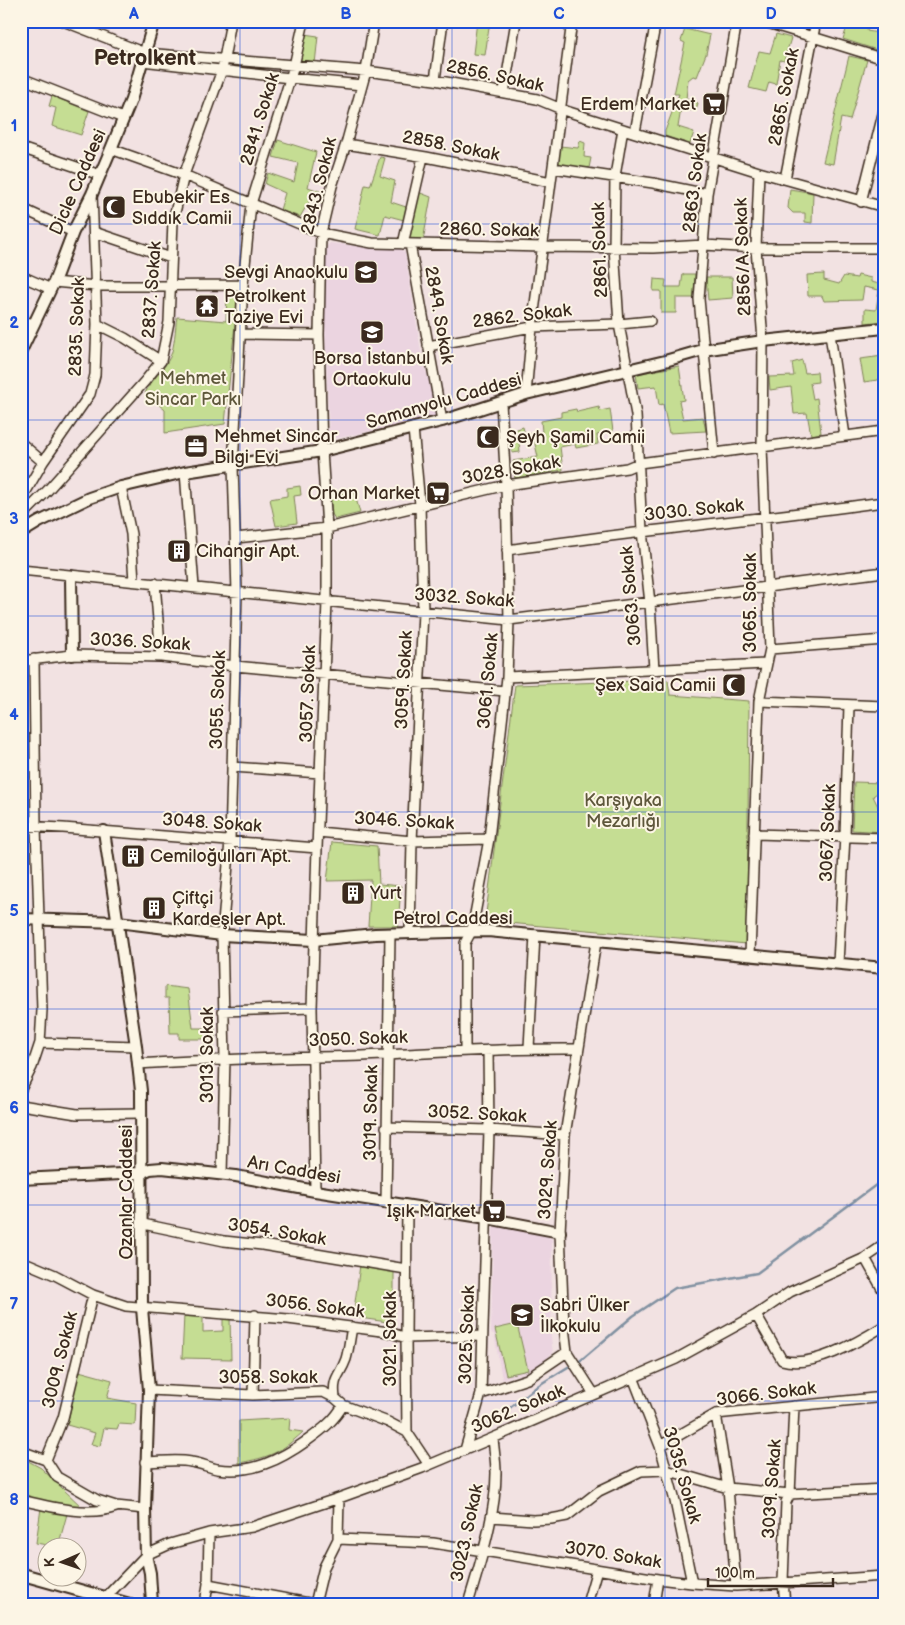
<svg xmlns="http://www.w3.org/2000/svg" width="905" height="1625" font-family="'Balsamiq Sans',sans-serif">
<rect width="100%" height="100%" fill="#f2e2e2"/>
<filter id="ink" filterUnits="userSpaceOnUse"><feTurbulence type="fractalNoise" baseFrequency=".02" numOctaves="2"/><feDisplacementMap in="SourceGraphic" scale="10" xChannelSelector="R" yChannelSelector="G"/><feConvolveMatrix kernelMatrix="1 2 1 2 8 2 1 2 1" color-interpolation-filters="sRGB"/></filter>
<g filter="url(#ink)">
<!-- built -->
<path fill="#ebd4e0" d="M330 243 374 248 401 249 405 253 421 352 436 409 435 417 334 439 329 435 324 296 326 248Z
M498 1226 546 1236 552 1239 551 1337 553 1353 533 1370 502 1379 494 1334 491 1333 493 1228Z"/>
<!-- green -->
<path fill="#c5dd93" stroke="#808458" d="M477 21H490L485 55 473 54Z
M849 21H869L867 31 884 34 883 52 843 39Z
M685 29 710 35 706 54 697 77 693 76 688 80 686 99 698 103 696 111 681 109 678 127 694 132 690 144 665 136V131L679 94H674L685 43 681 41Z
M304 34 318 36 315 64 300 63Z
M776 34 791 38 784 61 780 60 776 84 769 82 766 92 749 88 759 51 770 53Z
M849 56 867 60 850 120 841 118 833 164 823 162Z
M52 96 89 111 81 135 52 126 56 108 49 106Z
M278 140 316 152 308 187 325 193 321 204 310 200 300 217 280 210 285 193 265 184 268 173 294 182 298 163 273 157Z
M580 141 585 143 584 157 591 158 589 168 557 165 560 146 578 148Z
M380 157 385 158 380 176 395 181 391 202 406 207 404 220 385 215 380 235 355 229 365 185 370 186Z
M790 189 813 193 812 223 805 222V213H793L788 208Z
M418 192 431 197 423 241 408 239Z
M683 274H695L694 298H676V313H661V291H653L654 279 666 280 665 287H681Z
M824 274V280L839 284 844 276 857 278 858 275 871 278V282L884 285V321L865 323V309L876 310 879 290 864 287 862 300 824 301 822 296H808L807 275Z
M706 277H732L733 298 708 300Z
M227 293 238 294 225 424 165 433V410L145 393C152 379 164 370 170 357 175 346 175 329 177 317L226 321Z
M883 356 884 379 864 382 860 359Z
M802 360 805 373 817 372 818 382 810 383 813 399 817 398 821 433 811 435 807 413 794 414 791 387 770 390 769 377 794 376 792 363Z
M679 366 684 400 679 401 683 419 703 417 706 431 669 433 663 404 659 405 656 386 638 388 636 374Z
M599 407 600 411 610 409 613 431 597 435 598 444 576 448 575 444 560 447 563 470 515 478 513 461 538 457 534 440 519 442 520 452 512 453 511 431 523 427 525 435 542 432 541 421 561 417V412L576 409 577 412Z
M300 486 301 495 294 496 297 523 276 526 270 499 287 496V488Z
M354 491 360 513 335 519 332 514 330 495Z
M668 680 670 695 749 701 747 944 485 921 515 685Z
M854 782 884 783V796L880 791 873 796 884 819V832L852 830Z
M332 842 377 846 379 884 401 886 398 926H368L371 880 327 881Z
M165 986 188 989 193 1028H215V1039H179V1033H170L169 998H165Z
M360 1265 394 1271V1323L353 1317Z
M184 1315H203V1332L223 1331V1318H230L231 1359 182 1358Z
M517 1324 528 1370 506 1375 495 1329Z
M79 1371 112 1380 107 1398 136 1403 135 1425 119 1424 117 1429 104 1428 100 1446 91 1444 95 1433 67 1425Z
M290 1418 289 1430 303 1432C280 1453 270 1457 239 1463V1421Z
M21 1457 41 1468 83 1508 84 1511 21 1496Z
M41 1508 67 1514 58 1547 36 1543Z"/>
<g fill="none" stroke-linecap="round" stroke-linejoin="round">
<!-- stream -->
<path stroke="#8191a1" stroke-width="2.5" d="M580 1361 633 1316 675 1288 757 1273 884 1179
M489 1424 539 1385 568 1367"/>
<!-- minor casing -->
<g stroke="#3b2a1e" stroke-width="12">
<path id="minor" d="M63 21 145 53 366 71 435 80 537 99 566 111 759 172 884 207
M761 21 884 59
M142 61 290 78 362 85
M21 78 123 118
M435 80 443 21
M504 93 516 21
M623 129 615 176 614 247 619 324 636 415 642 531 650 603 654 670
M635 132 656 21
M346 144 426 157 551 182
M21 148 100 175
M111 149 184 175 321 233 372 243 543 247 653 248 704 245 756 248H884
M553 168 653 183 707 194
M785 179 816 21
M861 202 884 110
M21 208 73 232
M94 232 171 258
M403 244 423 157
M410 244 442 421
M21 276 51 289
M54 282 96 286 243 285
M21 321 34 324
M97 324 125 338 161 361
M241 334 319 335
M830 334 845 436
M428 346 532 327 619 324 650 321
M526 394 532 327 572 21
M21 443 43 462
M714 454 699 299 707 194 737 21
M185 472 194 587
M121 487 131 534 134 581
M21 500 43 462 90 394 95 375 97 324 92 194
M21 517 47 491 145 381 161 361 169 322 173 221 184 175 222 70 231 21
M236 538 327 528 506 485 627 468 639 463 884 431
M507 550C632 532 758 519 884 502
M21 570 509 620 884 572
M155 583 161 657
M770 649 884 640
M21 661 72 655 161 657 235 666 505 691
M507 677 765 664
M759 701 884 706
M232 767 320 773
M21 826 63 828 317 848
M318 832 412 841 489 839
M754 834 884 838
M410 933 412 841 423 612 420 505 413 428
M750 955 759 701 770 649 762 447 763 341 756 248 759 172
M838 963 845 836 849 705
M223 1011 312 1008
M40 1043 136 1046
M529 1048 535 935
M465 1051V943L472 930 489 839 507 677 509 620 506 485 501 403
M138 1064C213 1059 287 1058 362 1056 434 1053 506 1048 578 1049
M21 1089 32 1067 40 1043 42 1010 36 827 34 659
M21 1105 77 1114 141 1113
M386 1127 489 1130 565 1135
M222 1174 225 1059 222 935 230 841 237 592 233 466 243 285 251 204 294 66 304 21
M315 1191 312 1008 317 848 327 602V528L322 451 319 335 321 233 332 186 346 144 366 71 374 21
M386 1203 390 934
M407 1206 406 1338 407 1432 429 1465
M143 1224 224 1241 262 1245 406 1269
M865 1258 884 1292
M21 1263 29 1264 55 1275 93 1295 126 1306 288 1319 389 1332 406 1338 482 1336
M756 1315 782 1360C812 1369 858 1342 884 1326
M633 1377 660 1446 675 1501 692 1583
M149 1390 253 1395 323 1392 335 1398 343 1405 388 1422 407 1432
M481 1394 527 1379 567 1352
M594 1394 567 1352 564 1327 560 1232 565 1135 596 942
M253 1395 255 1315
M335 1398C332 1377 340 1376 346 1359 349 1349 350 1337 352 1327
M716 1414 728 1488 736 1586
M660 1446 716 1414 884 1397
M465 1450 481 1394 489 1130 488 1050
M21 1451 46 1460 57 1477 97 1500 116 1506 145 1509
M46 1460 63 1418 93 1295
M145 1462C160 1462 176 1459 191 1462 200 1463 208 1467 217 1469 252 1474 280 1460 308 1440 322 1430 335 1420 343 1405
M21 1500C50 1507 88 1517 116 1507
M491 1517 533 1520 551 1519 567 1516 599 1491 641 1471 666 1470 728 1488 790 1494 884 1489
M338 1539 433 1543 658 1579 692 1583 736 1586 884 1576
M208 1584 314 1604
M103 1604 105 1598 146 1555 170 1544 209 1533 252 1527 339 1498 422 1468 493 1438 676 1359 756 1315 790 1292 865 1258 884 1245
M205 1604 208 1584 209 1533
M315 1604 324 1567 338 1539 339 1498
M468 1604C480 1564 496 1514 496 1473 496 1461 494 1450 493 1438
M587 1604 597 1569
M654 1604 658 1579
M785 1604 783 1582 786 1502 790 1494 794 1406"/>
</g>
<!-- tertiary casing -->
<g stroke="#3b2a1e" stroke-width="14">
<path id="tertiary" d="M21 351 54 282 73 232 92 194 111 149 131 100 154 21
M21 533 39 522 89 498 121 487 185 472 322 451 442 421 526 394 665 361 703 350 763 341 884 328
M71 576 72 655
M104 831 136 1046 141 1091 142 1308 149 1390 145 1509 146 1555 150 1573 152 1604
M21 919 118 922 222 935 314 940 375 934 488 931 884 968
M21 1179 141 1173 150 1169 162 1168 236 1176 315 1191 487 1218 560 1232"/>
</g>
<!-- secondary casing -->
<g stroke="#3b2a1e" stroke-width="15">
<path id="secondary" d="M21 1574 128 1604"/>
</g>
<!-- minor -->
<use href="#minor" stroke="#fcf5e5" stroke-width="9"/>
<!-- tertiary -->
<use href="#tertiary" stroke="#fcf5e5" stroke-width="10"/>
<!-- secondary -->
<use href="#secondary" stroke="#fcf5e5" stroke-width="11"/>
</g>
</g>
<!-- grid -->
<path fill="none" stroke="#1d4ed8" stroke-width="1" stroke-opacity="0.55" d="M240 21V1604M452 21V1604M665 21V1604M21 224H884M21 420H884M21 616H884M21 812H884M21 1009H884M21 1205H884M21 1401H884"/>
<!-- icons -->
<defs>
<g id="supermarket-square" transform="scale(1.25)"><rect x="-9" y="-9" width="18" height="18" rx="4" fill="#3b2a1e" stroke="#fcf5e5"/><path d="M-6-5.5h2.5l.6 2H6L4.5 2H-2.5L-4.4-4H-6ZM-1.5 3.2a1.3 1.3 0 1 0 .1 0ZM3 3.2a1.3 1.3 0 1 0 .1 0Z" fill="#fff"/></g>
<g id="mosque-square" transform="scale(1.25)"><rect x="-9" y="-9" width="18" height="18" rx="4" fill="#3b2a1e" stroke="#fcf5e5"/><path d="M3.5-4.9A6 6 0 1 0 3.5 4.9A5 5 0 1 1 3.5-4.9Z" fill="#fff"/></g>
<g id="school-square" transform="scale(1.25)"><rect x="-9" y="-9" width="18" height="18" rx="4" fill="#3b2a1e" stroke="#fcf5e5"/><path d="M0-5L7-2L0 1L-7-2ZM-4 1L0 2.5L4 1V4Q0 6-4 4Z" fill="#fff"/></g>
<g id="temple-square" transform="scale(1.25)"><rect x="-9" y="-9" width="18" height="18" rx="4" fill="#3b2a1e" stroke="#fcf5e5"/><path d="M0-6L5-2H3V0L6.5 2.5H4V6H1.5V3h-3V6H-4V2.5H-6.5L-3 0V-2H-5Z" fill="#fff"/></g>
<g id="office-square" transform="scale(1.25)"><rect x="-9" y="-9" width="18" height="18" rx="4" fill="#3b2a1e" stroke="#fcf5e5"/><path d="M-6-3h4V-5.5h4V-3h4V5H-6ZM-1-4.5V-3h2v-1.5ZM-6 0V1H6V0Z" fill="#fff"/></g>
<g id="building-square" transform="scale(1.25)"><rect x="-9" y="-9" width="18" height="18" rx="4" fill="#3b2a1e" stroke="#fcf5e5"/><path d="M-4-6H4V6H1V3H-1V6H-4ZM-2.5-4.3h1.7v1.8h-1.7ZM.8-4.3h1.7v1.8H.8ZM-2.5-1h1.7V.8h-1.7ZM.8-1h1.7V.8H.8Z" fill="#fff"/></g>
</defs>
<g fill-rule="evenodd">
<use href="#supermarket-square" x="714" y="104"/>
<use href="#mosque-square" x="114" y="207"/>
<use href="#school-square" x="366" y="272"/>
<use href="#temple-square" x="207" y="306"/>
<use href="#school-square" x="372" y="332"/>
<use href="#mosque-square" x="488" y="437"/>
<use href="#office-square" x="196" y="446"/>
<use href="#supermarket-square" x="438" y="493"/>
<use href="#building-square" x="179" y="551"/>
<use href="#mosque-square" x="734" y="685"/>
<use href="#building-square" x="133" y="856"/>
<use href="#building-square" x="353" y="893"/>
<use href="#building-square" x="154" y="908"/>
<use href="#supermarket-square" x="494" y="1211"/>
<use href="#school-square" x="522" y="1315"/>
</g>
<g text-anchor="middle" dominant-baseline="central" stroke-width="4" stroke-linejoin="round" paint-order="stroke">
<!-- street labels -->
<g font-size="18" fill="#3b2a1e" stroke="#fcf5e5">
<text transform="translate(495 76) rotate(12)">2856. Sokak</text>
<text transform="translate(784 97) rotate(-79)">2865. Sokak</text>
<text transform="translate(260 119) rotate(-73)">2841. Sokak</text>
<text transform="translate(451 146) rotate(11)">2858. Sokak</text>
<text transform="translate(78 182) rotate(-66)">Dicle Caddesi</text>
<text transform="translate(695 183) rotate(-83)">2863. Sokak</text>
<text transform="translate(319 186) rotate(-76)">2843. Sokak</text>
<text transform="translate(489 230) rotate(1)">2860. Sokak</text>
<text transform="translate(600 250) rotate(-92)">2861. Sokak</text>
<text transform="translate(743 257) rotate(-92)">2856/A. Sokak</text>
<text transform="translate(152 290) rotate(-86)">2837. Sokak</text>
<text transform="translate(439 315) rotate(80)">2849. Sokak</text>
<text transform="translate(522 316) rotate(-7)">2862. Sokak</text>
<text transform="translate(77 327) rotate(-88)">2835. Sokak</text>
<text transform="translate(444 401) rotate(-16)">Samanyolu Caddesi</text>
<text transform="translate(511 470) rotate(-10)">3028. Sokak</text>
<text transform="translate(694 510) rotate(-6)">3030. Sokak</text>
<text transform="translate(631 596) rotate(-95)">3063. Sokak</text>
<text transform="translate(464 598) rotate(4)">3032. Sokak</text>
<text transform="translate(750 603) rotate(-90)">3065. Sokak</text>
<text transform="translate(140 642) rotate(3)">3036. Sokak</text>
<text transform="translate(404 680) rotate(-87)">3059. Sokak</text>
<text transform="translate(488 681) rotate(-85)">3061. Sokak</text>
<text transform="translate(308 694) rotate(-88)">3057. Sokak</text>
<text transform="translate(218 700) rotate(-88)">3055. Sokak</text>
<text transform="translate(404 821) rotate(3)">3046. Sokak</text>
<text transform="translate(212 823) rotate(4)">3048. Sokak</text>
<text transform="translate(828 833) rotate(-88)">3067. Sokak</text>
<text x="453" y="918">Petrol Caddesi</text>
<text transform="translate(358 1039) rotate(-2)">3050. Sokak</text>
<text transform="translate(207 1055) rotate(-90)">3013. Sokak</text>
<text transform="translate(371 1113) rotate(-89)">3019. Sokak</text>
<text transform="translate(477 1114) rotate(3)">3052. Sokak</text>
<text transform="translate(294 1170) rotate(10)">Arı Caddesi</text>
<text transform="translate(548 1170) rotate(-86)">3029. Sokak</text>
<text transform="translate(126 1192) rotate(-90)">Ozanlar Caddesi</text>
<text transform="translate(277 1232) rotate(9)">3054. Sokak</text>
<text transform="translate(315 1306) rotate(7)">3056. Sokak</text>
<text transform="translate(467 1335) rotate(-88)">3025. Sokak</text>
<text transform="translate(390 1339) rotate(-90)">3021. Sokak</text>
<text transform="translate(60 1360) rotate(-76)">3009. Sokak</text>
<text x="268" y="1377">3058. Sokak</text>
<text transform="translate(766 1394) rotate(-7)">3066. Sokak</text>
<text transform="translate(518 1409) rotate(-23)">3062. Sokak</text>
<text transform="translate(682 1475) rotate(74)">3035. Sokak</text>
<text transform="translate(772 1489) rotate(-86)">3039. Sokak</text>
<text transform="translate(467 1533) rotate(-78)">3023. Sokak</text>
<text transform="translate(613 1555) rotate(9)">3070. Sokak</text>
</g>
<!-- poi labels -->
<g font-size="18" fill="#3b2a1e" stroke="#fcf5e5" text-anchor="start">
<text x="696" y="104" text-anchor="end">Erdem Market</text>
<text x="132" y="197">Ebubekir Es<tspan x="132" dy="21">Sıddık Camii</tspan></text>
<text x="348" y="272" text-anchor="end">Sevgi Anaokulu</text>
<text x="224" y="296">Petrolkent<tspan x="224" dy="21">Taziye Evi</tspan></text>
<text x="372" y="358" text-anchor="middle">Borsa İstanbul<tspan x="372" dy="21">Ortaokulu</tspan></text>
<text x="214" y="436">Mehmet Sincar<tspan x="214" dy="21">Bilgi Evi</tspan></text>
<text x="506" y="437">Şeyh Şamil Camii</text>
<text x="420" y="493" text-anchor="end">Orhan Market</text>
<text x="196" y="551">Cihangir Apt.</text>
<text x="716" y="685" text-anchor="end">Şex Said Camii</text>
<text x="150" y="856">Cemiloğulları Apt.</text>
<text x="370" y="893">Yurt</text>
<text x="172" y="898">Çiftçi<tspan x="172" dy="21">Kardeşler Apt.</tspan></text>
<text x="476" y="1211" text-anchor="end">Işık Market</text>
<text x="540" y="1305">Sabri Ülker<tspan x="540" dy="21">İlkokulu</tspan></text>
</g>
<!-- park labels -->
<g font-size="18" fill="#5e573b" stroke="#fcf5e5">
<text x="193" y="378">Mehmet<tspan x="193" dy="21">Sincar Parkı</tspan></text>
<text x="623" y="800">Karşıyaka<tspan x="623" dy="21">Mezarlığı</tspan></text>
</g>
<!-- district labels -->
<g font-size="22" font-weight="bold" fill="#3b2a1e" stroke="#fcf5e5">
<text x="145" y="58">Petrolkent</text>
</g>
</g>
<!-- margin -->
<rect width="905" height="1625" fill="none" stroke="#fcf5e5" stroke-width="55"/>
<!-- north arrow -->
<g transform="translate(62 1562) rotate(268)"><circle r="24" fill="#fcf5e5" stroke="#afa495"/>
<path d="M0-4L9 19L0 12L-9 19Z" fill="#3b2a1e"/>
<text y="-8" font-size="14" font-weight="bold" text-anchor="middle" fill="#3b2a1e">K</text>
</g>
<!-- scale -->
<path d="M708 1578v8h125v-8" fill="none" stroke="#3b2a1e" stroke-width="2.5"/>
<text x="715" y="1578" font-size="15" fill="#3b2a1e" stroke="#fcf5e5" stroke-width="4" paint-order="stroke">100 m</text>
<rect x="28" y="28" width="850" height="1570" fill="none" stroke="#1d4ed8" stroke-width="2"/>
<g font-size="16" text-anchor="middle" font-weight="bold" fill="#1d4ed8">
<text x="134" y="19">A</text>
<text x="346" y="19">B</text>
<text x="559" y="19">C</text>
<text x="771" y="19">D</text>
<text x="14" y="131">1</text>
<text x="14" y="328">2</text>
<text x="14" y="524">3</text>
<text x="14" y="720">4</text>
<text x="14" y="916">5</text>
<text x="14" y="1113">6</text>
<text x="14" y="1309">7</text>
<text x="14" y="1505">8</text>
</g>
</svg>
